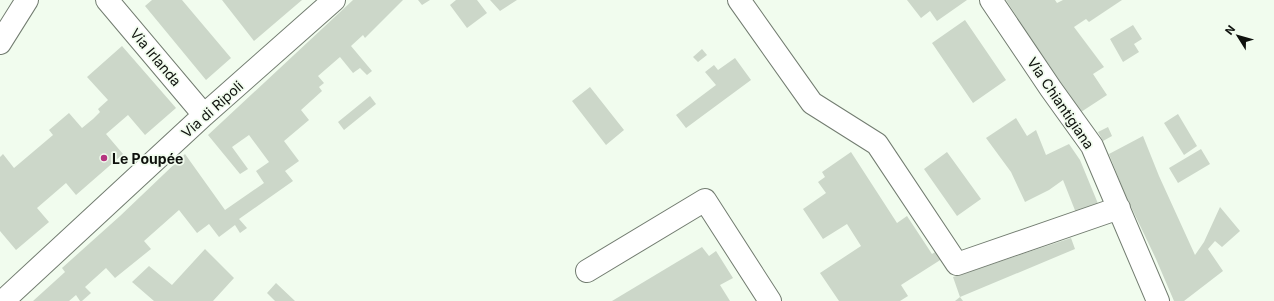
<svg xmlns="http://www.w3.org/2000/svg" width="1274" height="301" font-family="Inter,sans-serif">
<rect width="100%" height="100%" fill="#f1fcee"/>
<!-- building -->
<path fill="#ccd7c9" d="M152 0H182L231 58 206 80 145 6Z
M222 0H302L254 41Z
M353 0H403L365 38 363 35 351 46 372 71 367 75 360 68 353 73 340 57 318 76 324 83 319 87 322 91 301 110 309 120 284 141 299 161 285 171 293 181 239 219 247 228 240 233 235 225 219 237 209 224 197 233 179 210 144 241 151 249 115 278 106 268 85 287 91 293 82 301H80L76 295 69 301H33L65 272 62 268 120 216 185 154 225 210 264 183 256 171 269 162 249 135 232 147 248 169 240 174 208 135Z
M418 0H430L422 5Z
M456 0H477L487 13 467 28 450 5Z
M490 0H517L500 11Z
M907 0H967L937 21 930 11 921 18Z
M1006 0H1055L1057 3 1063 0H1122L1089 22 1086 19 1074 27 1104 67 1093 74 1107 95 1081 112 1038 49Z
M965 20 1006 80 973 103 932 43Z
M1133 25 1142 39 1134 44 1139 52 1123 62 1110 39Z
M122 46 176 108 145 135 128 115 106 134 123 154 76 195 66 183 37 208 49 222 16 250 0 231V157L3 154 14 168 53 135 49 130 69 113 82 128 93 119 100 112 98 109 108 100 87 77Z
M702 49 707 55 698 62 693 57Z
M735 58 751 80 686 128 676 115 716 85 705 72 714 65 718 70Z
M590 87 624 130 606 145 572 101Z
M370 96 376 104 344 130 338 122Z
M1178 114 1197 146 1184 155 1164 123Z
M1016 118 1027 136 1036 130 1046 155 1069 144 1080 160 1099 206 1078 218 1063 180 1049 190 1025 202 1011 172 986 138Z
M1108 127 1112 136 1103 141 1098 132Z
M1143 136 1159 176 1195 255 1204 242 1220 207 1240 231 1222 247 1215 241 1208 249 1223 271 1184 301H1174L1156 259 1124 192 1109 154Z
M1201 149 1210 164 1178 183 1169 168Z
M851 152 897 223 907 216 932 254 940 249 945 257 901 285 908 296 900 301H839L820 273 861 246 847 224 823 239 803 209 826 193 818 182 825 177 822 172Z
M947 152 981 199 957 216 924 169Z
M1071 238 1075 249 960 297 953 277Z
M702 247 709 256 716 251 733 278 720 285 730 301H612Z
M205 249 234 278 213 301H154L132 282 149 266 172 285Z
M276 283 295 301H275L267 293Z
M960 297 963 301H955Z"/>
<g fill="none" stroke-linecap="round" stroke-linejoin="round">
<!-- minor casing -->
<g stroke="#727c70" stroke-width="24">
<path id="minor" d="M107 0 204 115
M739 0 812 103 877 144 957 264 1119 208
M991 0 1051 89 1092 146 1158 301
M0 43 27 0
M587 271 705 200 770 301
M3 301 204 115 334 0"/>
</g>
<!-- minor -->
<use href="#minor" stroke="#fff" stroke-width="22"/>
</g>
<!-- markers -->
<circle fill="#b5347f" stroke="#f1fcee" stroke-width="1.5" cx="104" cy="158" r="4"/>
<g text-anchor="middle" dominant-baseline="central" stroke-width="3.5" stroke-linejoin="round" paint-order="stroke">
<!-- street labels -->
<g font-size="14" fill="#0e110d" stroke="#f1fcee">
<text transform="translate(156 57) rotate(50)">Via Irlanda</text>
<text transform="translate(1061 103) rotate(56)">Via Chiantigiana</text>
<text transform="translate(212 109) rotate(-42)">Via di Ripoli</text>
</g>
<!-- poi labels -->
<g font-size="14" font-weight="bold" fill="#0e110d" stroke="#f1fcee" text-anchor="start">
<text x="112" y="158">Le Poupée</text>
</g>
</g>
<!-- north arrow -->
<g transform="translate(1238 36) rotate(307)" stroke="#f1fcee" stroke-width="3" paint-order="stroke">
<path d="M0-3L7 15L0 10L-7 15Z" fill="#0e110d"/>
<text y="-6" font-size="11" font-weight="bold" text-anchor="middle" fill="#0e110d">N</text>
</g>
</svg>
